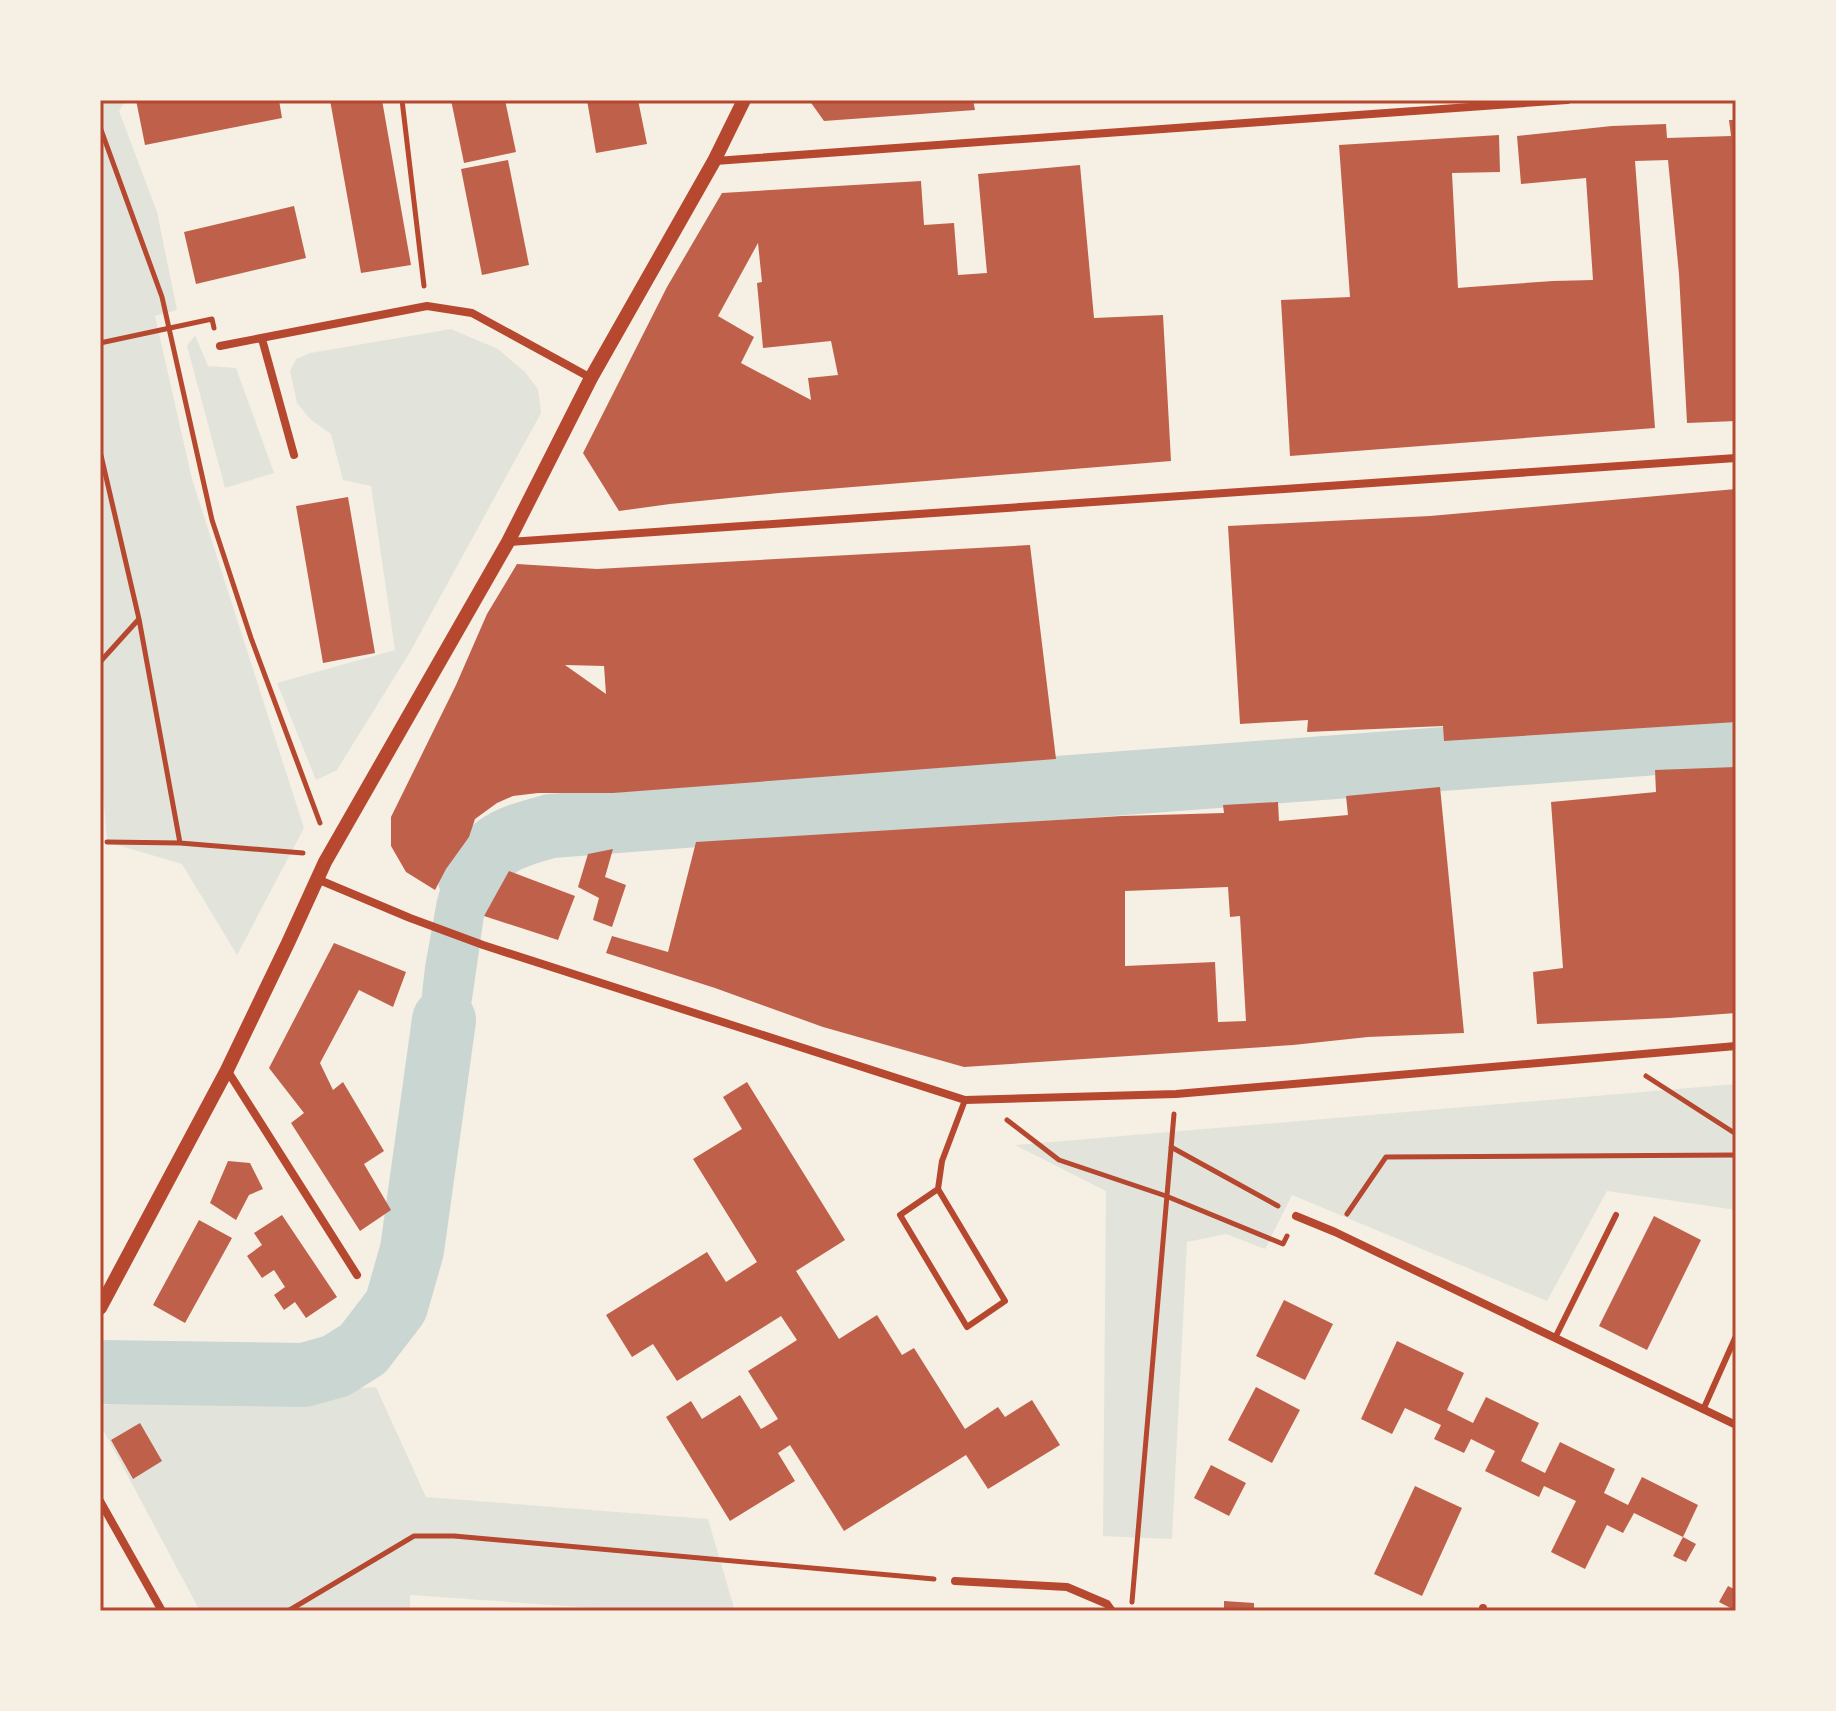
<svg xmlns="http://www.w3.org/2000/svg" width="1836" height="1711" font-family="'Roboto Condensed',sans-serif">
<rect width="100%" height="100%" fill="#f6efe4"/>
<!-- green -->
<path fill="#e2e4dc" d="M100 100H126L119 111 157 212 177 310 155 316 192 479 304 828 237 955 182 864 107 842 100 752Z
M451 329 498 349 525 372 538 389 541 413 410 652 337 770 316 780 277 683 395 650 371 486 343 480 331 434 310 419 297 403 290 371 296 359 310 353Z
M195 335 208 366 236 368 274 473 225 488 187 346Z
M1736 1084V1210L1607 1191 1547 1301 1292 1195 1265 1249 1226 1234 1187 1242 1172 1539 1103 1536 1106 1191 1015 1145Z
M376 1387 426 1497 708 1519 735 1611H637L410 1595V1611H200L100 1424V1405Z"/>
<!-- water -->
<path fill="#c9d6d2" d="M540 802V858L516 864 509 871 484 916 456 1110 410 1102 425 967 437 900 446 869 469 837 498 815 520 806Z"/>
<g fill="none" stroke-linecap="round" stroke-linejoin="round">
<!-- river -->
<path stroke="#c9d6d2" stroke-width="64" d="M470 879C491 841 512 837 551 826L1736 737
M100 1372 304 1375 336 1366 363 1349 396 1306 412 1250 444 1020"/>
</g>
<!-- building -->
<path fill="#bf614a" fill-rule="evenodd" d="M136 100H279L282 118 145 145Z
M330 100H382L411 265 361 273Z
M451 100H505L516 152 464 163Z
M587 100H638L647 144 596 153Z
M809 100H973L975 110 824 121Z
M1729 120H1736V421L1687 423 1679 274 1668 160 1635 161 1655 428 1290 456 1281 300 1350 297 1339 145 1499 135 1500 172 1452 173 1458 288 1470 287 1553 281 1593 280 1586 178 1521 184 1517 136 1612 126 1666 124 1667 138 1731 136Z
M508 160 529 265 482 275 461 169Z
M1080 165 1094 318 1163 315 1171 461 779 493 670 504 619 511 583 453 667 287 722 193 921 181 924 225 954 223 958 275 987 273 978 174ZM758 243 762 282 757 283 763 348 831 341 838 375 808 378 811 400 741 363 754 337 718 316Z
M294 206 306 258 196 284 184 232Z
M1736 489V722L1444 741 1443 726 1307 732 1308 720 1240 724 1228 526 1430 516Z
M348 497 375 653 323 663 296 506Z
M1030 545 1056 759 613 793H538L513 796 497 803 475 819 469 837 446 869 435 890 406 872 391 846V817L456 685 487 614 517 564 597 569ZM565 665 604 666 606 694Z
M1736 767V1013L1669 1018 1537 1024 1533 972 1563 968 1551 802 1656 792 1655 770Z
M1440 787 1464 1033 1368 1037 1293 1045 964 1067 823 1027 715 988 606 953 612 936 668 952 696 842 1122 816 1224 813 1223 805 1278 802 1279 821 1348 815 1346 796ZM1228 887 1230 917 1240 916 1246 1021 1218 1022 1215 962 1125 966V891Z
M613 849 605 877 626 885 612 927 593 920 599 898 578 887 588 854Z
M509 871 575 896 558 940 484 916Z
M334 943 406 972 393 1007 359 990 320 1063 333 1090 343 1082 384 1151 364 1164 391 1210 360 1231 291 1123 304 1113 269 1068Z
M747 1082 845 1240 796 1271 839 1339 877 1315 902 1355 914 1348 965 1429 998 1407 1005 1417 1032 1400 1060 1445 988 1489 966 1455 844 1531 790 1445 778 1453 795 1481 730 1521 666 1417 691 1401 702 1419 740 1395 761 1429 778 1419 748 1371 797 1340 781 1316 677 1381 653 1344 632 1357 606 1315 707 1252 726 1282 757 1262 693 1159 742 1129 723 1097Z
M228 1161 250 1163 263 1189 249 1195 236 1220 210 1203Z
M282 1215 337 1297 306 1318 295 1302 284 1310 274 1295 285 1287 274 1270 262 1278 247 1256 262 1245 254 1233Z
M1654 1216 1701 1240 1647 1350 1599 1326Z
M199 1220 232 1238 185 1323 153 1305Z
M1284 1300 1333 1324 1305 1380 1256 1356Z
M1397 1341 1464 1373 1447 1410 1473 1423 1486 1397 1539 1423 1521 1461 1545 1473 1560 1442 1615 1469 1604 1493 1628 1505 1642 1477 1698 1505 1683 1537 1634 1513 1623 1533 1607 1525 1585 1569 1551 1552 1576 1501 1544 1486 1539 1497 1485 1471 1495 1451 1471 1439 1464 1453 1434 1439 1441 1425 1405 1408 1392 1434 1361 1419Z
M1256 1387 1300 1410 1272 1463 1228 1440Z
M140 1423 162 1461 133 1479 111 1440Z
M1211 1465 1246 1483 1229 1516 1194 1498Z
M1415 1486 1462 1508 1422 1596 1374 1574Z
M1683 1537 1696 1544 1686 1562 1673 1556Z
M1728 1586 1736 1590V1611L1719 1602Z
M1224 1601 1254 1603V1611H1224Z"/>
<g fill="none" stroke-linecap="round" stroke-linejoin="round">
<!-- path -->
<path stroke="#b5482f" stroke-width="5" d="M402 100 424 286
M100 127 162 297 212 520 251 638 320 823
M100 343 212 319 214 328
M100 451 139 619 180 843 303 853
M100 662 138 620
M107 842 180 843
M1646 1076 1736 1134
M1007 1120 1059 1160 1166 1196 1283 1244 1287 1236
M1171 1147 1278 1206
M1347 1214 1386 1157 1736 1155
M1132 1602 1174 1114
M288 1611 414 1536H454L934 1579"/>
<!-- service -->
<path stroke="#b5482f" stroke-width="6" d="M938 1189 900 1215 967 1327 1005 1301 938 1189 942 1161 965 1100
M1555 1338 1616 1215
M1703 1410 1736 1336"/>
<!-- minor -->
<path stroke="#b5482f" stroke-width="8" d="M715 161 1567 100
M262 339 294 455
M220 346 427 306 472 313 591 378
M509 542 1736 458
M317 879 410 918 483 945 965 1100 1176 1094 1736 1046
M227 1070 357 1275
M1296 1216 1335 1232 1736 1425
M100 1501 162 1611
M955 1581 1067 1587 1107 1604 1112 1611
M1483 1608V1611"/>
<!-- tertiary -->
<path stroke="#b5482f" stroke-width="14" d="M100 1308 227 1070 288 943 325 862 508 542 591 378 714 161 744 100"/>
</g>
<!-- border -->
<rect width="1836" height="1711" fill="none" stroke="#f6efe4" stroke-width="204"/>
<rect x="102" y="102" width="1632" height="1507" fill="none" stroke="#b5482f" stroke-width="3"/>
</svg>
